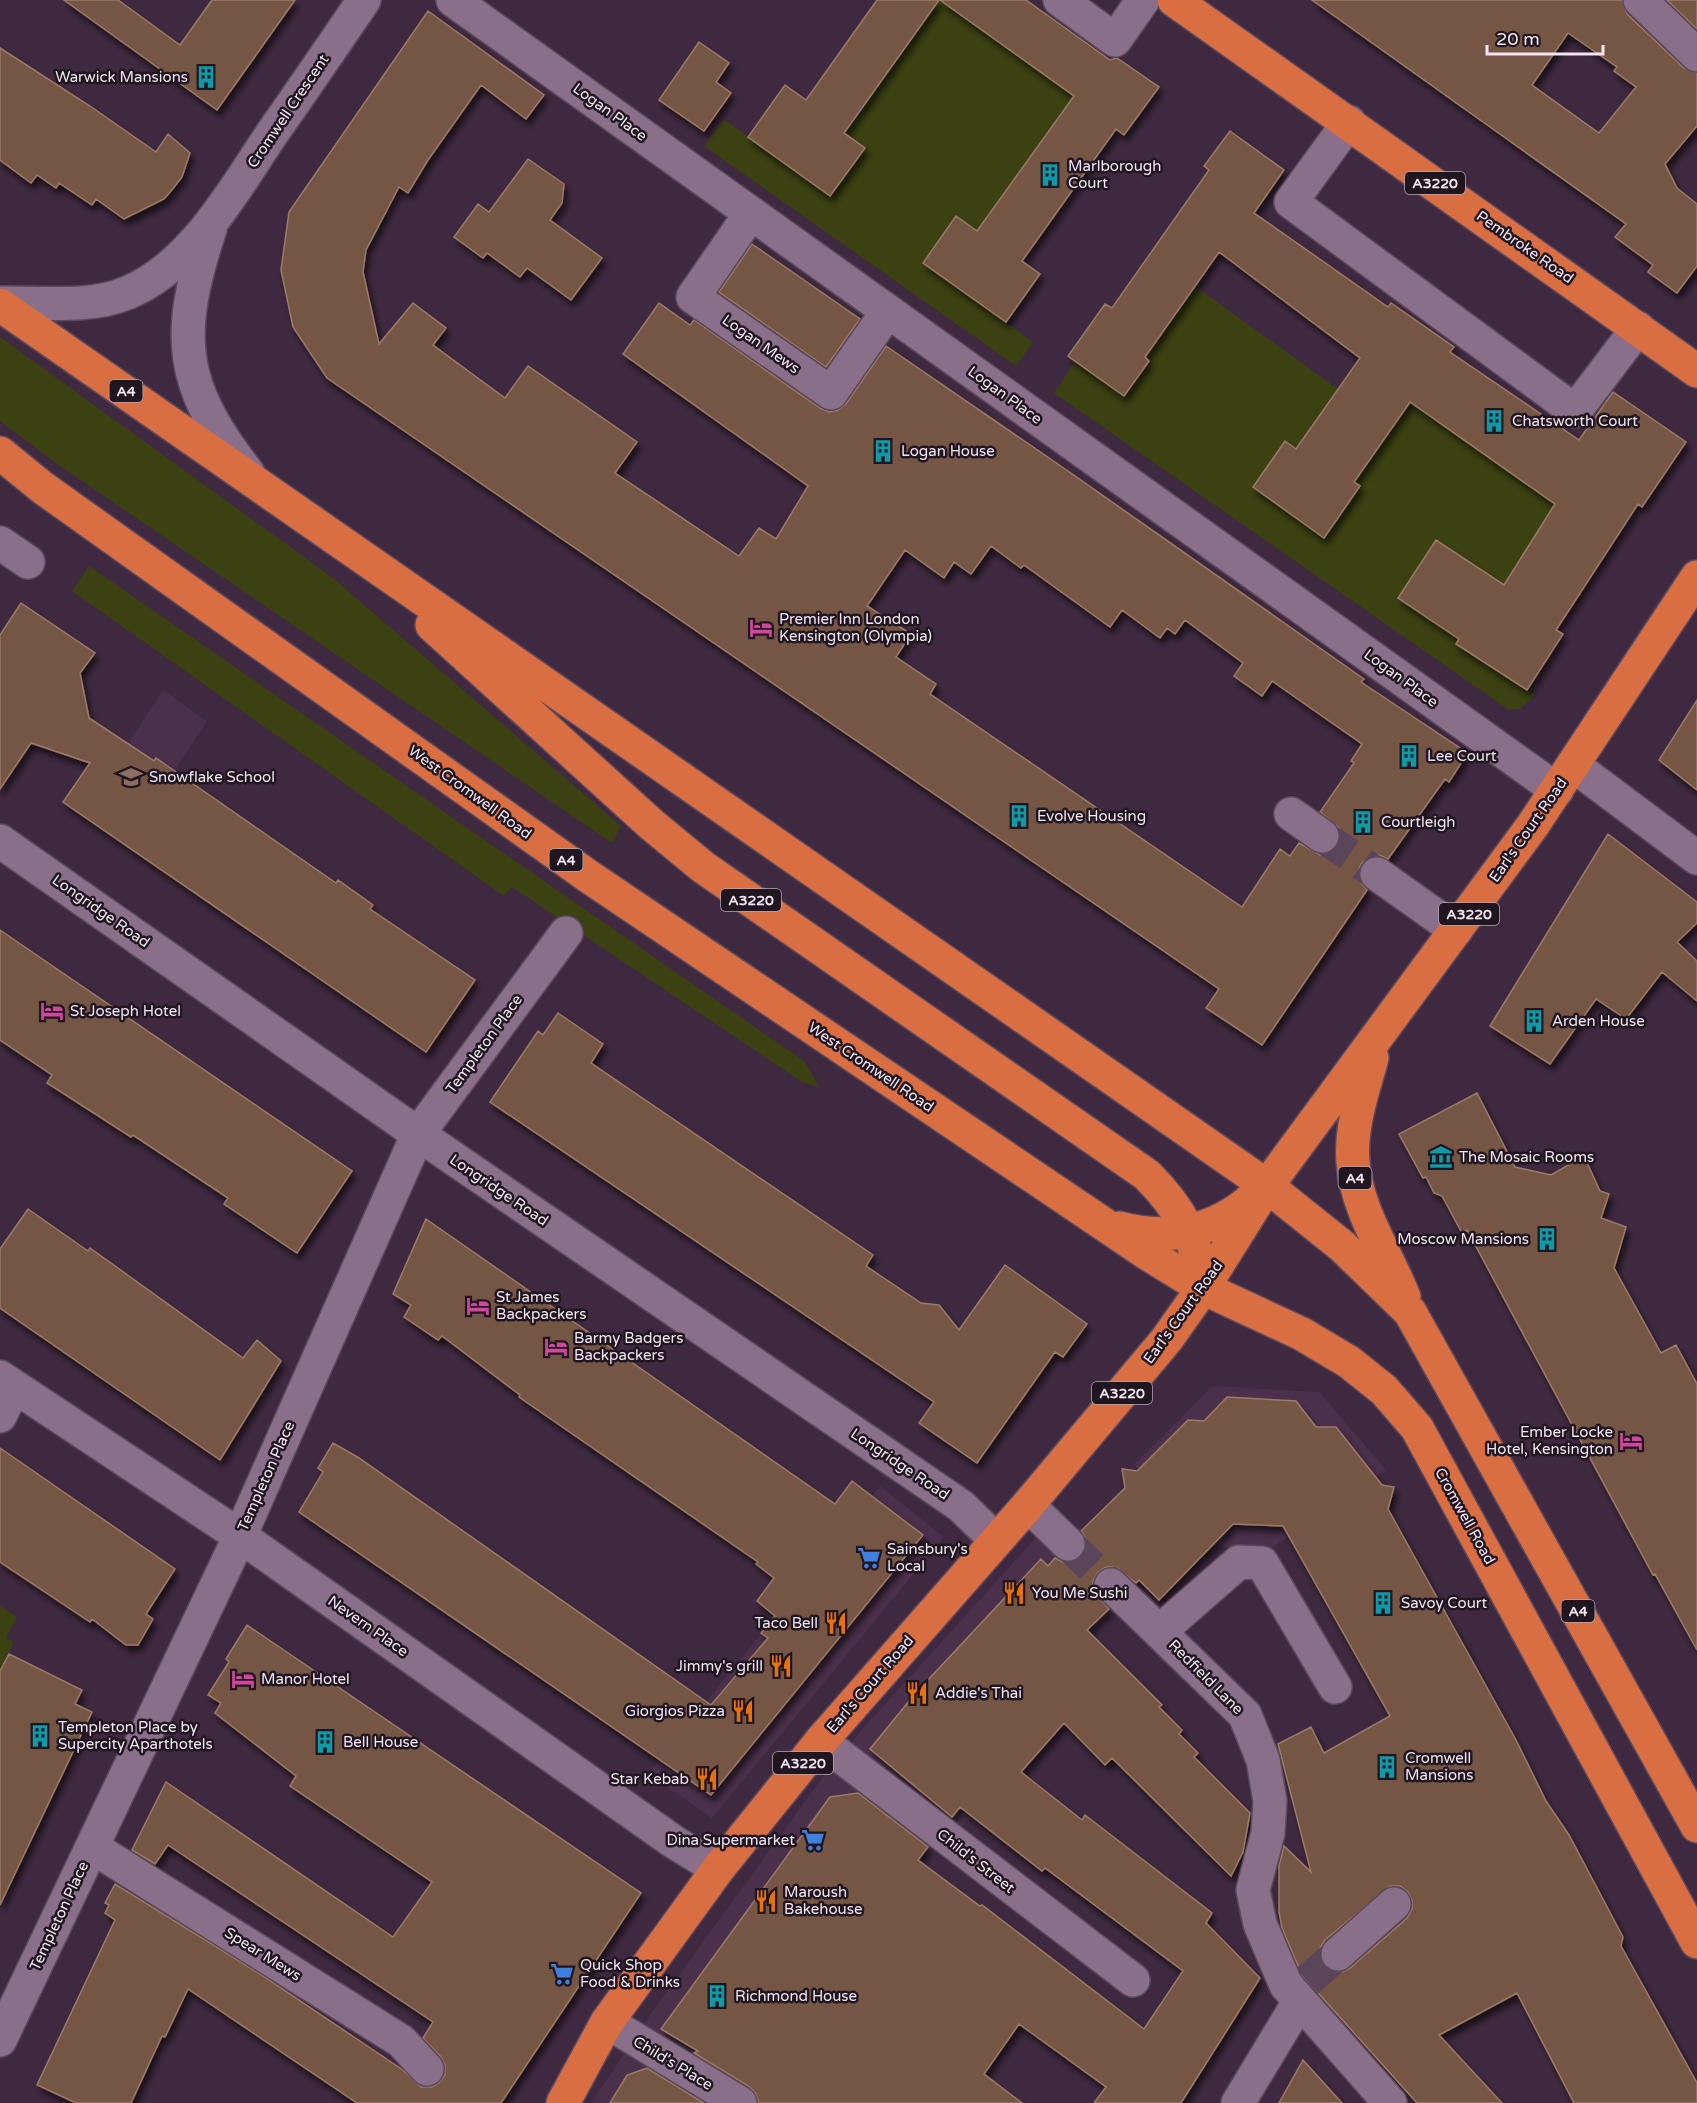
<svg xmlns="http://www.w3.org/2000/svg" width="1697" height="2103" font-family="'Varela Round',sans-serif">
<defs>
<filter id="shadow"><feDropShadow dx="3.5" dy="6" stdDeviation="3" flood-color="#0009"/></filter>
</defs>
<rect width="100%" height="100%" fill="#3f2940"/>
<!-- built -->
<path fill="#4b304c" d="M163 690 207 721 174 771 187 808 151 863 63 803 99 750 116 762Z
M1213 1386 1319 1392 1386 1470 1270 1549 1216 1547 1134 1464Z
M880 1486 944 1537 712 1818 648 1774Z
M1043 1530 1117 1607 1022 1698 1048 1724 959 1830 889 1810 715 2060 733 2070 716 2103H591L653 2011 825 1774 861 1731Z"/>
<!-- green -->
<path fill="#3b4111" d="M939 0 1074 96 977 231 956 216 923 262 1033 342 1016 366 704 146 724 119 831 196 865 148 844 133Z
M1195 286 1338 389 1296 449 1285 441 1253 487 1324 538 1360 486 1354 482 1410 402 1539 493 1548 491 1559 498 1495 600 1487 595 1456 644 1535 695 1520 709 1509 710 1054 393 1075 361 1125 395 1148 361 1145 357Z
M0 337 333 578 621 826 612 843 60 466 0 421Z
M89 566 804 1061 820 1088 802 1082 512 887 504 896 72 591Z
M0 1606 17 1617 6 1638 14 1642 0 1671Z"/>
<!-- building -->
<path fill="#755644" stroke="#9b7a67" stroke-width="1.5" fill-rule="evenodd" filter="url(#shadow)" d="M64 0H118L180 45 212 0H295L217 110Z
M877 0H939L844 133 865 148 830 196 748 137 785 85 806 100Z
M940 0H1026L1110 60 1117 58 1159 87 1124 135 1116 129 1022 261 1040 274 1006 322 923 263 956 216 977 231 1074 96Z
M1312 0H1622L1627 14 1684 68 1697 73V126L1665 164 1677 188 1697 204V266L1677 293 1648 272 1653 265 1615 237 1626 224ZM1568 33 1617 67 1614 71 1636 87 1599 133 1532 85Z
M1667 0H1697V29Z
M428 11 544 95 526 119 481 85 428 160 408 193 399 187 366 250 363 272 379 344 413 303 446 328 433 345 505 398 528 366 637 442 615 473 739 556 759 528 776 539 808 486 623 354 659 303 690 325 694 320 820 408 829 412 838 410 846 404 886 346 1068 471 1364 679 1361 682 1463 750 1460 754 1465 757 1449 782 1445 779 1388 859 1379 855 1370 857 1361 864 1358 872 1360 881 1367 890 1262 1045 1206 1008 1219 989 327 378 293 327 281 270 289 212ZM991 546 1021 568 1024 565 1110 627 1122 610 1160 638 1167 628 1175 634 1185 620 1243 663 1234 676 1262 696 1272 681 1362 744 1351 761 1354 763 1320 812 1339 828 1341 838 1337 847 1329 853 1320 855 1299 843 1290 856 1280 849 1242 907 930 694 936 684 896 657 911 634 867 606 905 550 944 578 954 562 971 574Z
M699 42 729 63 716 82 731 93 704 131 659 100Z
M0 48 90 106 156 152 168 134 190 153 182 177 171 191 164 199 124 219 96 199 92 205 59 183 56 188 37 175 31 183 0 160Z
M1230 131 1284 170 1254 213 1388 307 1391 303 1454 347 1450 352 1579 440 1613 392 1686 442 1642 507 1638 504 1556 630 1563 634 1527 690 1456 644 1459 639 1398 598 1436 540 1504 585 1555 504 1410 402 1354 482 1360 486 1324 538 1253 487 1285 441 1296 449 1360 358 1219 252 1145 357 1149 361 1124 396 1068 356 1105 304 1112 308 1209 170 1204 166Z
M528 159 564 184 562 203 550 220 602 258 571 300 527 268 520 277 487 253 483 258 454 237 478 204 489 212Z
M752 244 860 319 826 367 719 292Z
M21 603 95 653 80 673 89 718 154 761 156 758 336 883 338 880 373 905 370 909 475 980 426 1052 63 802 90 763 31 743 0 789V635Z
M1697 700V790L1659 760Z
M1608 834 1697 902V923L1677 942 1697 961V1001L1662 972 1626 1019 1596 999 1550 1064 1490 1026Z
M0 930 352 1171 297 1253 224 1204 228 1198 133 1135 131 1137 47 1083 52 1075 0 1040Z
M558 1013 603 1044 591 1063 873 1255 866 1266 921 1303 939 1305 959 1330 1005 1265 1087 1324 1063 1357 1055 1352 977 1463 919 1423 934 1402 490 1102 538 1031 543 1035Z
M1477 1093 1515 1167 1551 1175 1584 1156 1600 1191 1609 1194 1601 1218 1626 1227 1614 1268 1661 1353 1676 1345 1697 1384V1650L1655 1574 1653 1575 1467 1230 1462 1233 1442 1196 1434 1193 1426 1177 1423 1178 1399 1134Z
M28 1209 88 1251 90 1248 243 1358 257 1340 281 1361 220 1460 0 1308V1249Z
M426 1219 835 1504 852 1481 923 1535 711 1795 299 1512 323 1472 318 1468 333 1443 359 1458 711 1705 768 1638 761 1633 775 1616 757 1601 774 1578 756 1564 758 1562 519 1397 520 1395 442 1336 438 1340 404 1317 411 1305 393 1294Z
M1227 1397 1296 1401 1316 1427H1336L1382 1485 1394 1487 1388 1509 1516 1740 1546 1801 1569 1835 1623 1937 1621 1946 1697 2083V2103H1574L1517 1993 1439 2035 1502 2103H1417L1302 1975 1282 1928 1279 1912V1866L1284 1846 1311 1872 1278 1744 1311 1727 1324 1753 1390 1716 1283 1526 1233 1524 1159 1600 1139 1580 1136 1583 1116 1567H1106L1098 1572 1093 1581V1591L1109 1609 1087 1630 1162 1705 1159 1707 1182 1730 1179 1734 1198 1753 1194 1757 1250 1813 1243 1852 1231 1876 1112 1758 1105 1765 1064 1723 1021 1772 1082 1820 1085 1815 1212 1913 1206 1923 1260 1978 1181 2103H1094L1106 2087 1019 2024 984 2074 1022 2103H759L756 2094 750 2087 694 2053 698 2051 661 2029 830 1797 858 1793 928 1847 918 1860 980 1906 982 1905 1144 2029 1183 1971 1045 1868 1042 1871 960 1807 952 1817 870 1749 914 1695 1041 1559 1048 1566 1055 1558 1063 1562H1072L1082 1557 1086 1549V1539L1081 1531 1125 1488 1122 1469 1137 1471 1188 1420 1204 1421ZM1390 1886H1400L1408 1892 1412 1901V1909L1407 1918 1350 1968 1342 1972H1333L1324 1967 1320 1957V1948L1325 1940Z
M0 1448 175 1569 146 1614 153 1619 138 1645H126L92 1619 90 1622 0 1562Z
M247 1625 641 1893 501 2103H357L188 1989 165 2037 162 2036 131 2103H76L37 2085 115 1920 105 1913 109 1905 105 1903 115 1884 257 1972 403 2070 421 2087H432L439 2083 445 2075V2065L441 2057 423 2038 433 2022 168 1845 155 1864 132 1850 166 1782 393 1937 432 1882 290 1786 296 1776 215 1713 221 1703 208 1695 229 1662 226 1659Z
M9 1654 82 1690 75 1704 92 1712 0 1905V1671Z
M1303 2060 1342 2103H1279Z
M647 2068 704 2103H610L627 2075Z"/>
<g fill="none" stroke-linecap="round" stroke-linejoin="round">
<!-- minor-tunnel -->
<path stroke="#5a455b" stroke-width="33" stroke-dasharray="33 16" stroke-linecap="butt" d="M1322 836 1377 874
M1068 1544 1111 1585
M1307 1981 1338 1954"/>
<!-- minor casing -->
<g stroke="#5b485b" stroke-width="36">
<path id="minor" d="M453 0 1557 790
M1060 0 1115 40 1143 0
M1640 0 1697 55
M1349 122 1291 202 1575 411 1638 328
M751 213 693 297 831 393 888 311
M210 229C175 335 178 384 248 473
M0 303C40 302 89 309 127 293 193 266 235 188 273 132 304 88 334 44 364 0
M0 543 28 562
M1573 765 1697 858
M1291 814 1322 836
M0 841 418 1134 961 1506 996 1540
M1377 874 1456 930
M0 1377 240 1536 674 1842 718 1869
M0 1416 14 1387
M1028 1505 1068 1544
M1111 1585 1245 1715 1263 1760 1270 1801 1268 1833 1253 1890 1260 1924 1286 1985 1390 2103
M1160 1631 1239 1562 1262 1563 1335 1687
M821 1741 1133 1980
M92 1847 401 2041 427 2069
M1338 1954 1394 1904
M607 2022 740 2103
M0 2040 240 1536 418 1134 566 933
M1238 2103 1299 2002"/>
</g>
<!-- highway casing -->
<g stroke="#5b485b" stroke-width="36">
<path id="highway" d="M1174 0 1697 371
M0 305 1267 1186 1342 1246 1410 1312 1697 1826
M0 453 43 488 588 876 1148 1254 1203 1288 1302 1334 1349 1362 1384 1390 1417 1428 1697 1942
M432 625 651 824 703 867 1147 1175C1181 1209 1197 1239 1203 1288
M1372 1058C1363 1091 1350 1127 1353 1162 1356 1209 1387 1254 1404 1297
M1119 1228C1167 1241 1216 1232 1254 1197
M563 2103 607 2022 718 1869 821 1741 1028 1505 1167 1339 1203 1288 1267 1186 1533 825 1697 577"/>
</g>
<!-- minor -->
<use href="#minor" stroke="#896f8a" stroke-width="33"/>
<!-- highway -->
<use href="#highway" stroke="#d96e43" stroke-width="33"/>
</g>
<!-- icons -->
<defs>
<g id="building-bare" transform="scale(1.8)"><path d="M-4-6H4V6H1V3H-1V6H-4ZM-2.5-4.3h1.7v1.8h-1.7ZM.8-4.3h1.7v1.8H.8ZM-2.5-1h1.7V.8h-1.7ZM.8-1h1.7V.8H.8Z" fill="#0f9aa8" stroke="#201620" stroke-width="2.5" paint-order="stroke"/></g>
<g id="hotel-bare" transform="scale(1.8)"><path d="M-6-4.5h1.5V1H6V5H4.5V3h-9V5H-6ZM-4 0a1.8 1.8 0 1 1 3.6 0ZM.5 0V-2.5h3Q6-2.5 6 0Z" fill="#d1479c" stroke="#201620" stroke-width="2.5" paint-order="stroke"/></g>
<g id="school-bare" transform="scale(1.8)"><path d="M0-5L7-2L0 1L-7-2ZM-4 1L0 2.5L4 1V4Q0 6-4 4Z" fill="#8d6e63" stroke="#201620" stroke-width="2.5" paint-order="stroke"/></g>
<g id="museum-bare" transform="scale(1.8)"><path d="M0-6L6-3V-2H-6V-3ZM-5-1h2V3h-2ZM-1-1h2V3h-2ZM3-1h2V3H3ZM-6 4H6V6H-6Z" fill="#0f9aa8" stroke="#201620" stroke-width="2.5" paint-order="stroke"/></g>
<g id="supermarket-bare" transform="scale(1.8)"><path d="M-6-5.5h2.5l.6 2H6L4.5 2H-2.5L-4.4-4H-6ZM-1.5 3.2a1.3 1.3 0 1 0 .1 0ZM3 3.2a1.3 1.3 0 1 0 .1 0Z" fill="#3f7fe0" stroke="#201620" stroke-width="2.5" paint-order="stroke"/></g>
<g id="restaurant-bare" transform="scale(1.8)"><path d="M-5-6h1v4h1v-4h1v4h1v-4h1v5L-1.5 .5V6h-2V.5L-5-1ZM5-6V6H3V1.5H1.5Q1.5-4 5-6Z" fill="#e8710a" stroke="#201620" stroke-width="2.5" paint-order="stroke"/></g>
</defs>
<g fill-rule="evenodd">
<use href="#building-bare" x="206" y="77"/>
<use href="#building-bare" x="1050" y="175"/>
<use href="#building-bare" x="1494" y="421"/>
<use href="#building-bare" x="883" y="451"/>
<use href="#hotel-bare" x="761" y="628"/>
<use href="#building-bare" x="1409" y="756"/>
<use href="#school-bare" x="131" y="777"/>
<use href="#building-bare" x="1019" y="816"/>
<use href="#building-bare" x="1363" y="822"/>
<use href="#hotel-bare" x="52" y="1011"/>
<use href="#building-bare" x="1534" y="1021"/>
<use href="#museum-bare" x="1441" y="1157"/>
<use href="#building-bare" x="1547" y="1239"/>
<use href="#hotel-bare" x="478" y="1306"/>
<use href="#hotel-bare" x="556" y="1347"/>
<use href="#hotel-bare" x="1631" y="1441"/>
<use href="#supermarket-bare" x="869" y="1558"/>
<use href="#restaurant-bare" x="1014" y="1593"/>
<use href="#building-bare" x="1383" y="1603"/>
<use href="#restaurant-bare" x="836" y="1623"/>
<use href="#restaurant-bare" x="781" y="1666"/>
<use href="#hotel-bare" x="243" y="1679"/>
<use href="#restaurant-bare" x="917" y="1693"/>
<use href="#restaurant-bare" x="743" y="1711"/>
<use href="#building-bare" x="40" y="1736"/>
<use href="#building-bare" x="325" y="1742"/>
<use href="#building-bare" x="1387" y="1767"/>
<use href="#restaurant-bare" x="707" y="1779"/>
<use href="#supermarket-bare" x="813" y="1840"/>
<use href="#restaurant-bare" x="766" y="1901"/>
<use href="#supermarket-bare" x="562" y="1974"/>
<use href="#building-bare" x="717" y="1996"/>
</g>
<g text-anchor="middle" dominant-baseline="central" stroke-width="5" stroke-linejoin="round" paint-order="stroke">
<!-- shield labels -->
<g fill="#201620" stroke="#b4a6b4" stroke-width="1.5">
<rect x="1405" y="172" width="60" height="22" rx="4.5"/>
<rect x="109.5" y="380" width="33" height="22" rx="4.5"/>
<rect x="549.5" y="849" width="33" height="22" rx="4.5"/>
<rect x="721" y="889" width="60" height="22" rx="4.5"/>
<rect x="1439" y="903" width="60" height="22" rx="4.5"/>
<rect x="1338.5" y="1167" width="33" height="22" rx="4.5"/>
<rect x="1092" y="1382" width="60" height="22" rx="4.5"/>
<rect x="1561.5" y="1600" width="33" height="22" rx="4.5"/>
<rect x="773" y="1752" width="60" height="22" rx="4.5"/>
</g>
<g font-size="14" font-weight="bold" fill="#f3e4f3">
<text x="1435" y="183">A3220</text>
<text x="126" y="391">A4</text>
<text x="566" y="860">A4</text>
<text x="751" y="900">A3220</text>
<text x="1469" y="914">A3220</text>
<text x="1355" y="1178">A4</text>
<text x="1122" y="1393">A3220</text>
<text x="1578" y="1611">A4</text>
<text x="803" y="1763">A3220</text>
</g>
<!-- poi labels -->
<g font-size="15" fill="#f3e4f3" stroke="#201620" text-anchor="start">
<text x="188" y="77" text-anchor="end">Warwick Mansions</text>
<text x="1068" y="166">Marlborough<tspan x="1068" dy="17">Court</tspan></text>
<text x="1512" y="421">Chatsworth Court</text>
<text x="901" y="451">Logan House</text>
<text x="779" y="619">Premier Inn London<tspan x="779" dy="17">Kensington (Olympia)</tspan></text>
<text x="1427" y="756">Lee Court</text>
<text x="149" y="777">Snowflake School</text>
<text x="1037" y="816">Evolve Housing</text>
<text x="1381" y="822">Courtleigh</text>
<text x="70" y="1011">St Joseph Hotel</text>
<text x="1552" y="1021">Arden House</text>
<text x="1459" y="1157">The Mosaic Rooms</text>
<text x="1529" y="1239" text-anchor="end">Moscow Mansions</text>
<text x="496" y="1297">St James<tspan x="496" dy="17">Backpackers</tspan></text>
<text x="574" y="1338">Barmy Badgers<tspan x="574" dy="17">Backpackers</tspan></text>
<text x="1613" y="1432" text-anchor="end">Ember Locke<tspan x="1613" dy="17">Hotel, Kensington</tspan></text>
<text x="887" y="1549">Sainsbury's<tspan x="887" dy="17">Local</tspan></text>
<text x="1032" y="1593">You Me Sushi</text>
<text x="1401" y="1603">Savoy Court</text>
<text x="818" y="1623" text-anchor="end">Taco Bell</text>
<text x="763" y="1666" text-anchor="end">Jimmy's grill</text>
<text x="261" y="1679">Manor Hotel</text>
<text x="935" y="1693">Addie's Thai</text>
<text x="725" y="1711" text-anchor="end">Giorgios Pizza</text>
<text x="58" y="1727">Templeton Place by<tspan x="58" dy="17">Supercity Aparthotels</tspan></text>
<text x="343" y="1742">Bell House</text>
<text x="1405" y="1758">Cromwell<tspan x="1405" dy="17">Mansions</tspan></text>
<text x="689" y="1779" text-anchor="end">Star Kebab</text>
<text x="795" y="1840" text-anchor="end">Dina Supermarket</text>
<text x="784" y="1892">Maroush<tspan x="784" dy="17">Bakehouse</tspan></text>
<text x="580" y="1965">Quick Shop<tspan x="580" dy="17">Food &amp; Drinks</tspan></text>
<text x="735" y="1996">Richmond House</text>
</g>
<!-- street labels -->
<g font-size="15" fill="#f3e4f3" stroke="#201620">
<text transform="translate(288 111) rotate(-56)">Cromwell Crescent</text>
<text transform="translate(610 112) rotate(36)">Logan Place</text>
<text transform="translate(1525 247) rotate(35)">Pembroke Road</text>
<text transform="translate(761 344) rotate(35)">Logan Mews</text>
<text transform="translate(1005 395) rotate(36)">Logan Place</text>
<text transform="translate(1401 678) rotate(36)">Logan Place</text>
<text transform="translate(470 792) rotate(36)">West Cromwell Road</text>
<text transform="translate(1528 830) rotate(-55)">Earl's Court Road</text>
<text transform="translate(101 911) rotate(35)">Longridge Road</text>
<text transform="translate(484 1044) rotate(-54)">Templeton Place</text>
<text transform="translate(871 1067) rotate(34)">West Cromwell Road</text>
<text transform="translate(499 1190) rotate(34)">Longridge Road</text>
<text transform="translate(1183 1312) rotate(-54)">Earl's Court Road</text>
<text transform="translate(900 1464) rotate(34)">Longridge Road</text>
<text transform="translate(266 1476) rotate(-66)">Templeton Place</text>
<text transform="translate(1465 1516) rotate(61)">Cromwell Road</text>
<text transform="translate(368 1626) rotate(35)">Nevern Place</text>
<text transform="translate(1206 1677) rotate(45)">Redfield Lane</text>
<text transform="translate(870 1684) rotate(-49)">Earl's Court Road</text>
<text transform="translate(976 1861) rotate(38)">Child's Street</text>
<text transform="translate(59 1916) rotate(-65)">Templeton Place</text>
<text transform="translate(263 1954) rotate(32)">Spear Mews</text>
<text transform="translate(673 2063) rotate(31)">Child's Place</text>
</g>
</g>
<!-- scale -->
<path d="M1487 45v9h116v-9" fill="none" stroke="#f3e4f3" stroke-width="3"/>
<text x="1496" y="45" font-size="18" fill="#f3e4f3" stroke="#201620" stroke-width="4.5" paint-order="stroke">20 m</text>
</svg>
